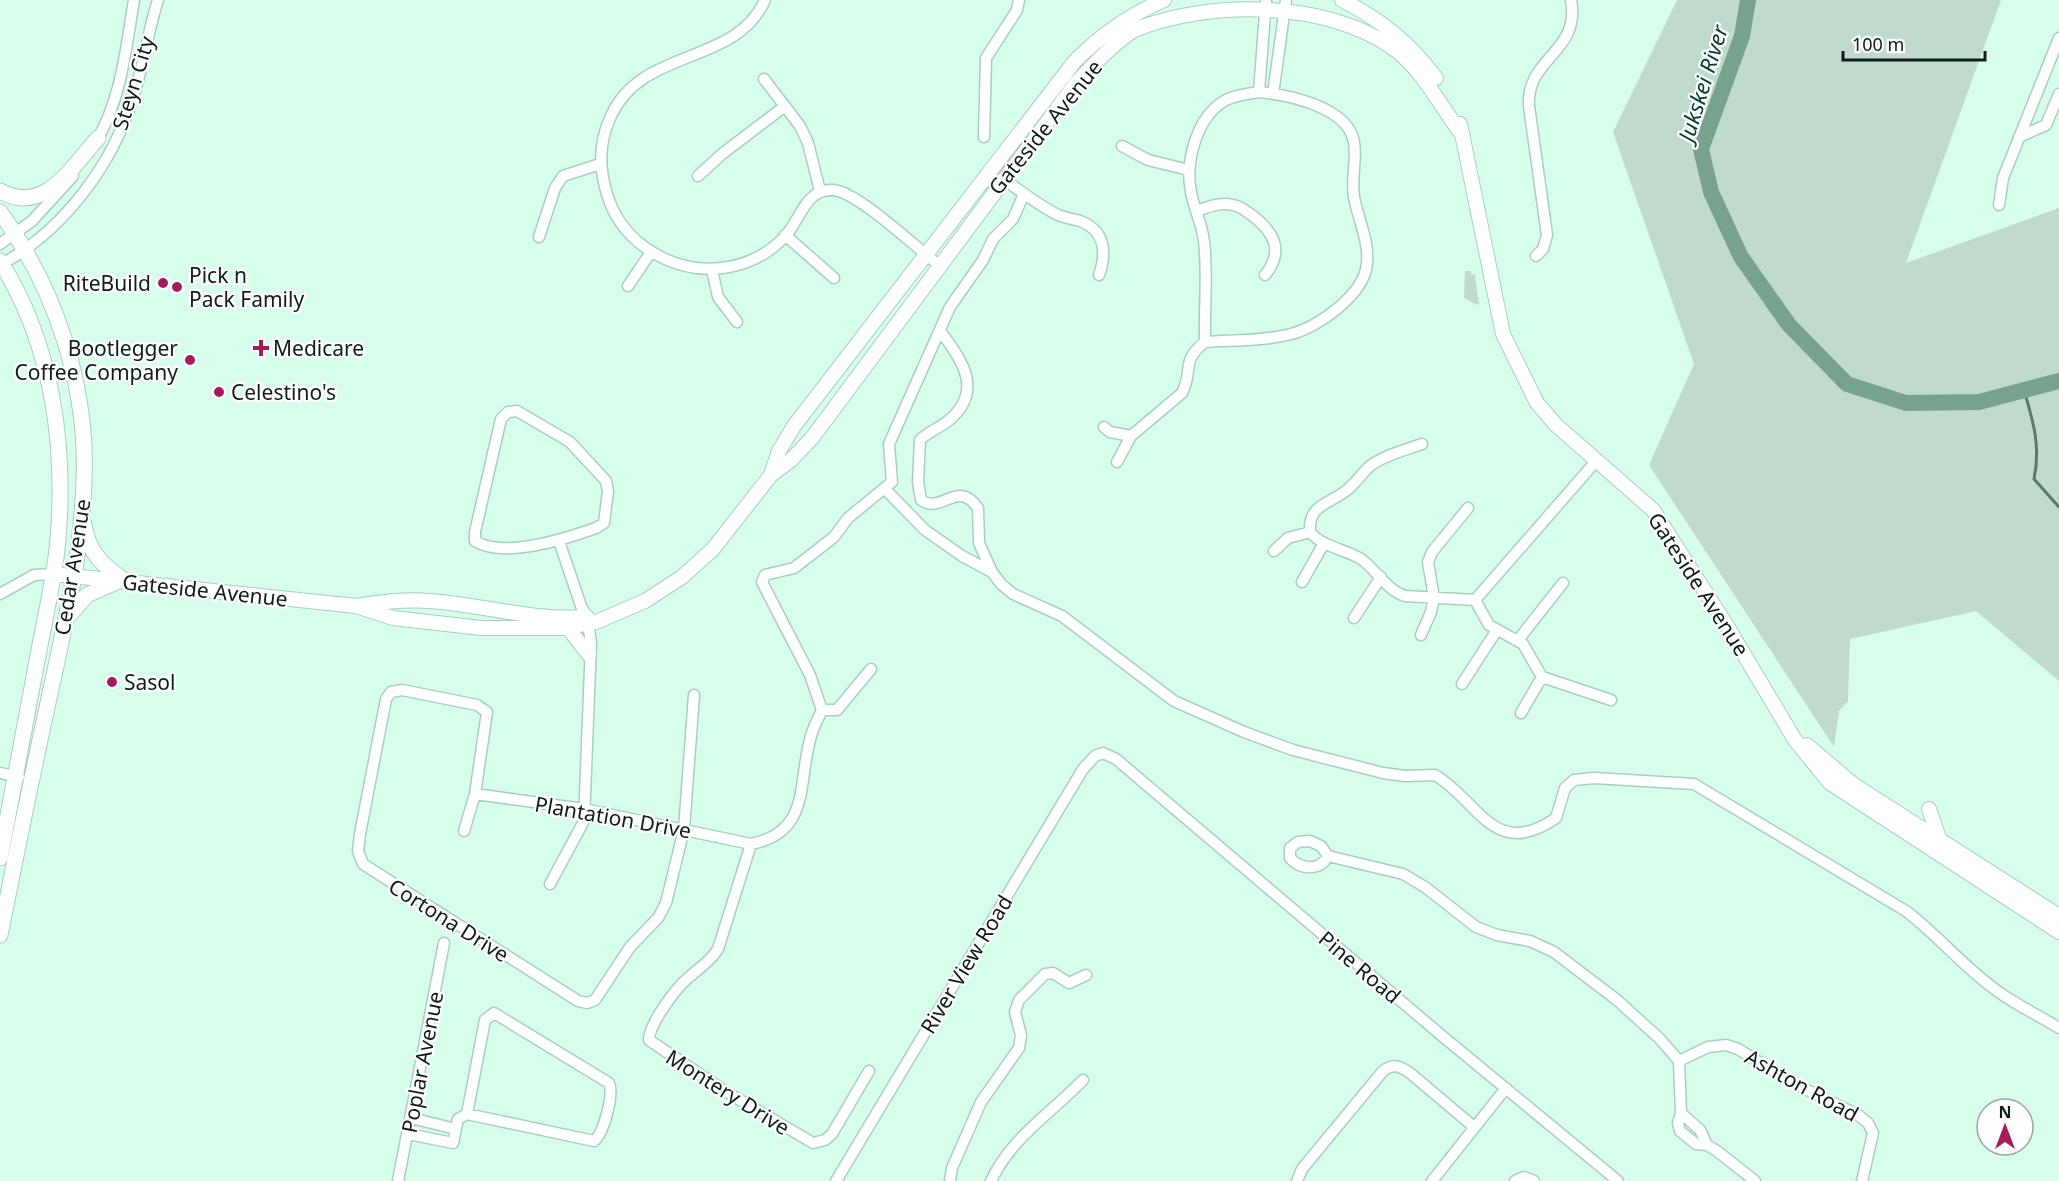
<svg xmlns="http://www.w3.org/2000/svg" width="2059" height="1181" font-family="'Noto Sans',sans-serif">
<rect width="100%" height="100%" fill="#d6feeb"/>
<!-- green -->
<path fill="#c0dbce" d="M1677 0H2001L1906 263 2059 208V681L1976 611 1850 639 1848 701 1839 711 1834 747 1649 465 1694 364 1613 132Z
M1465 271H1471V274L1475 275 1479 304 1477 305 1464 298Z"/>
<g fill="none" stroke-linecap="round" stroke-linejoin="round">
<!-- stream -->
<path stroke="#587b6a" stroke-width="3" d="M2024 390C2033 421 2041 446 2034 479L2059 507"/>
<!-- river -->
<path stroke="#77a38e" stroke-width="16" d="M1748 0 1742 36 1701 149 1711 192 1741 257 1789 325 1847 384 1906 403 1979 402 2059 381"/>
<!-- minor casing -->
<g stroke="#a8cfbc" stroke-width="13">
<path id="minor" d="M765 0C736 66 642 47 611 116 598 143 599 172 609 200 618 226 638 246 663 258 704 278 756 270 787 234 801 217 807 188 833 190 857 191 916 248 939 265
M764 79 800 126 808 143 820 191
M1259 92C1289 95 1348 107 1354 142 1357 160 1351 178 1354 197 1358 219 1369 240 1367 263 1365 294 1319 327 1291 334 1264 341 1233 340 1205 342 1204 309 1208 274 1204 241 1202 224 1194 209 1191 192 1185 163 1196 118 1224 101 1234 95 1247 94 1259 92Z
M1259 92 1266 0
M1273 94 1286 0
M984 137 986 58 1017 10 1019 0
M2019 137 2046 125 2059 94
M95 143C121 102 126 48 134 0
M1122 146 1148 160 1189 170
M698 176 722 154 785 106
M1003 179C1021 191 1038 205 1058 215 1065 218 1073 219 1080 221 1105 230 1107 253 1099 275
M1999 205 2003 178 2059 38
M1196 211C1208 207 1220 202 1233 205 1241 206 1247 212 1253 216 1275 233 1284 252 1265 275
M785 235 834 278
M539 237 555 188 563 176 600 164
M0 244 32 221 73 176
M1536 256 1543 249 1547 235 1529 106C1526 57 1581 53 1571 0
M2 264C65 229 114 163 134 94 144 63 148 31 158 0
M712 270 718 297 737 322
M628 286 651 252
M940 331C963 360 984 392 948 421 939 428 928 432 920 440L918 482 921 500C942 515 957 478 978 508L979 543 992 572 1001 584 1013 594 1062 616 1174 701 1244 732 1293 750 1383 773 1405 776 1435 775C1479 801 1494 861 1556 818L1565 788 1574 780 1594 778 1694 784 1906 911C1940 937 1967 971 2003 995 2021 1007 2041 1017 2059 1028
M517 411 570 442 606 481 608 491 604 523 596 528C565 539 504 559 475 541V532L501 419 508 412Z
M1104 427 1110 432 1131 436
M1117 462 1131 436 1182 393C1194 369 1180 362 1205 342
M885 489 925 530 962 556 992 572
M1310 532C1322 547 1345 549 1361 559 1377 570 1386 590 1405 596L1475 600
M1310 532C1308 504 1330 504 1347 490 1356 483 1362 473 1370 466 1385 455 1405 450 1422 444
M1274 551 1288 538 1310 532
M1302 582 1324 543
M0 594 34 575 53 574
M1475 600 1597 460
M1475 600 1489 625 1523 644 1542 677 1611 700
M1354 618 1381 577
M1421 635 1431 612 1434 598 1428 562 1432 552 1468 508
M1518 640 1563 583
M1462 684 1497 630
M822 710H837L871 669
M1521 713 1542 677
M0 773 19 777
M475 794 584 809 751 844C812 832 797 782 811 736 813 728 818 719 822 710L810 675 762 582 765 575 794 568 834 537 848 518 892 482 889 444 950 307 983 260 993 239 1013 219 1024 194
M464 831 475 794 487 712 477 705 402 690 391 692 386 699 360 834 358 851 363 864 578 1001 587 1003 595 1000 630 947 658 918 666 903 684 829 694 695
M1310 841 1321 846 1328 856C1320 871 1301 870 1290 858V848L1298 842Z
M751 844 718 949C710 962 699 968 688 978 676 988 649 1024 649 1040L723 1090 813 1143 825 1140 832 1134 869 1071
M1328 856 1403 874 1425 887 1476 927 1497 935 1530 941 1554 952 1617 1000 1660 1039 1679 1061 1681 1113 1678 1123 1680 1131 1696 1144 1707 1145 1717 1151 1755 1181
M550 884 584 821 591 643 587 617 581 606 559 541
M1679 1061 1708 1047 1726 1045 1738 1049 1795 1084 1858 1115 1868 1123 1873 1133 1862 1181
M1681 1113 1700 1130 1707 1145
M411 1118 456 1129
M408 1134 453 1143 458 1119 467 1114 594 1141C604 1133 614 1094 609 1083L494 1013 485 1020 467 1114
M398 1181 444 943
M836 1181 1083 769 1095 756 1103 753 1116 759 1441 1035 1618 1181
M950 1181 952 1168 981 1102 1019 1048 1021 1035 1015 1012 1019 1000 1045 974 1053 973 1069 983 1086 975
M991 1181C1011 1138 1051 1113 1083 1080
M1297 1181 1302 1169 1383 1071C1393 1063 1400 1066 1410 1073L1474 1127
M1432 1181 1506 1088
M1515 1181 1524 1177 1534 1181"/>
</g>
<!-- tertiary casing -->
<g stroke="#a8cfbc" stroke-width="16">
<path id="tertiary" d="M1342 0C1381 20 1410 43 1436 78
M1460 124 1503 334 1537 403 1556 425 1653 510 1727 626 1795 740 1830 783 2059 932
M771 475 779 451 794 426 1075 61C1102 34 1129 15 1164 0
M53 574 356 606C381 602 404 599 430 601 483 605 533 621 587 617
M356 606 393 618 481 628H562L596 622 645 601 682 577 713 549 771 475 791 460 812 438 1077 82C1095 63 1113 44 1134 30 1209 0 1325 0 1393 48 1424 71 1438 103 1461 133
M568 628 589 655
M1807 745 1854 785 2059 916
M1929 809 1939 838"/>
</g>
<!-- secondary casing -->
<g stroke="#a8cfbc" stroke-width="17">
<path id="secondary" d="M0 191C44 216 72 167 98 138
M0 212C55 288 88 385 84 480 82 557 62 637 46 712 30 786 15 860 0 935
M0 261C54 347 67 451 57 550 52 589 43 628 36 666 24 730 12 794 0 858
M84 524C88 552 102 565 125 581
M66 619 87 595 121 580"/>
</g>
<!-- minor -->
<use href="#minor" stroke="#fff" stroke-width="10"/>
<!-- tertiary -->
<use href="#tertiary" stroke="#fff" stroke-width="14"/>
<!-- secondary -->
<use href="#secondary" stroke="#fff" stroke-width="15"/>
</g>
<!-- markers -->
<g fill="#a71b5e" stroke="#fff" stroke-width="2">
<circle cx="163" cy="283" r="6"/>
<circle cx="177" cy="287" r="6"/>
<path d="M258 339h6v6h6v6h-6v6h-6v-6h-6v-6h6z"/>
<circle cx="190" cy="360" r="6"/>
<circle cx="219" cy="392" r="6"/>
<circle cx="112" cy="682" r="6"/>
</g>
<g text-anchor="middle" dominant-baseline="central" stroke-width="4.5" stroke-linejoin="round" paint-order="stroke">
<!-- street labels -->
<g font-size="21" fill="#0e1d16" stroke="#fff">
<text transform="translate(133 83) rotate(-73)">Steyn City</text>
<text transform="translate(1045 127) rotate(-51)">Gateside Avenue</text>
<text transform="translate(72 567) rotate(-81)">Cedar Avenue</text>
<text transform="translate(1699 584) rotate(57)">Gateside Avenue</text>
<text transform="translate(205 590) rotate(6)">Gateside Avenue</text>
<text transform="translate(613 817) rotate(10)">Plantation Drive</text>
<text transform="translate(449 920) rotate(32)">Cortona Drive</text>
<text transform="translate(966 964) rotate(-59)">River View Road</text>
<text transform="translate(1360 967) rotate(40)">Pine Road</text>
<text transform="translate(422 1062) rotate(-79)">Poplar Avenue</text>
<text transform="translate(1802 1085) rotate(29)">Ashton Road</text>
<text transform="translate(728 1092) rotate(32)">Montery Drive</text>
</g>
<!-- poi labels -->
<g font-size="21" fill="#0e1d16" stroke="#fff" text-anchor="start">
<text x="189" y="275">Pick n<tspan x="189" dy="24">Pack Family</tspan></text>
<text x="151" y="283" text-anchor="end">RiteBuild</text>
<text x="178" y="348" text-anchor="end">Bootlegger<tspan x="178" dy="24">Coffee Company</tspan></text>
<text x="273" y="348">Medicare</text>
<text x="231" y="392">Celestino's</text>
<text x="124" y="682">Sasol</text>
</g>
<!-- water labels -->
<g font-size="22" font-style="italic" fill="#04422d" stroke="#fff">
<text transform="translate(1702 83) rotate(-73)">Jukskei River</text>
</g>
</g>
<!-- north arrow -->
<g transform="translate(2005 1127)"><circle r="28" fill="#ffffff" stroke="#9fa5a2" stroke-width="1.5"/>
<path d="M0-4.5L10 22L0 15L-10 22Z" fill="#a71b5e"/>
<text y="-9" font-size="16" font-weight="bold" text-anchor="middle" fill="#0e1d16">N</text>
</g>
<!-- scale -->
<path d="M1843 51v9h142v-9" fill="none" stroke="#0e1d16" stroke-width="3"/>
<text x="1852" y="51" font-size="18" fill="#0e1d16" stroke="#ffffff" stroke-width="4.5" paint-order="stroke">100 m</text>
</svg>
